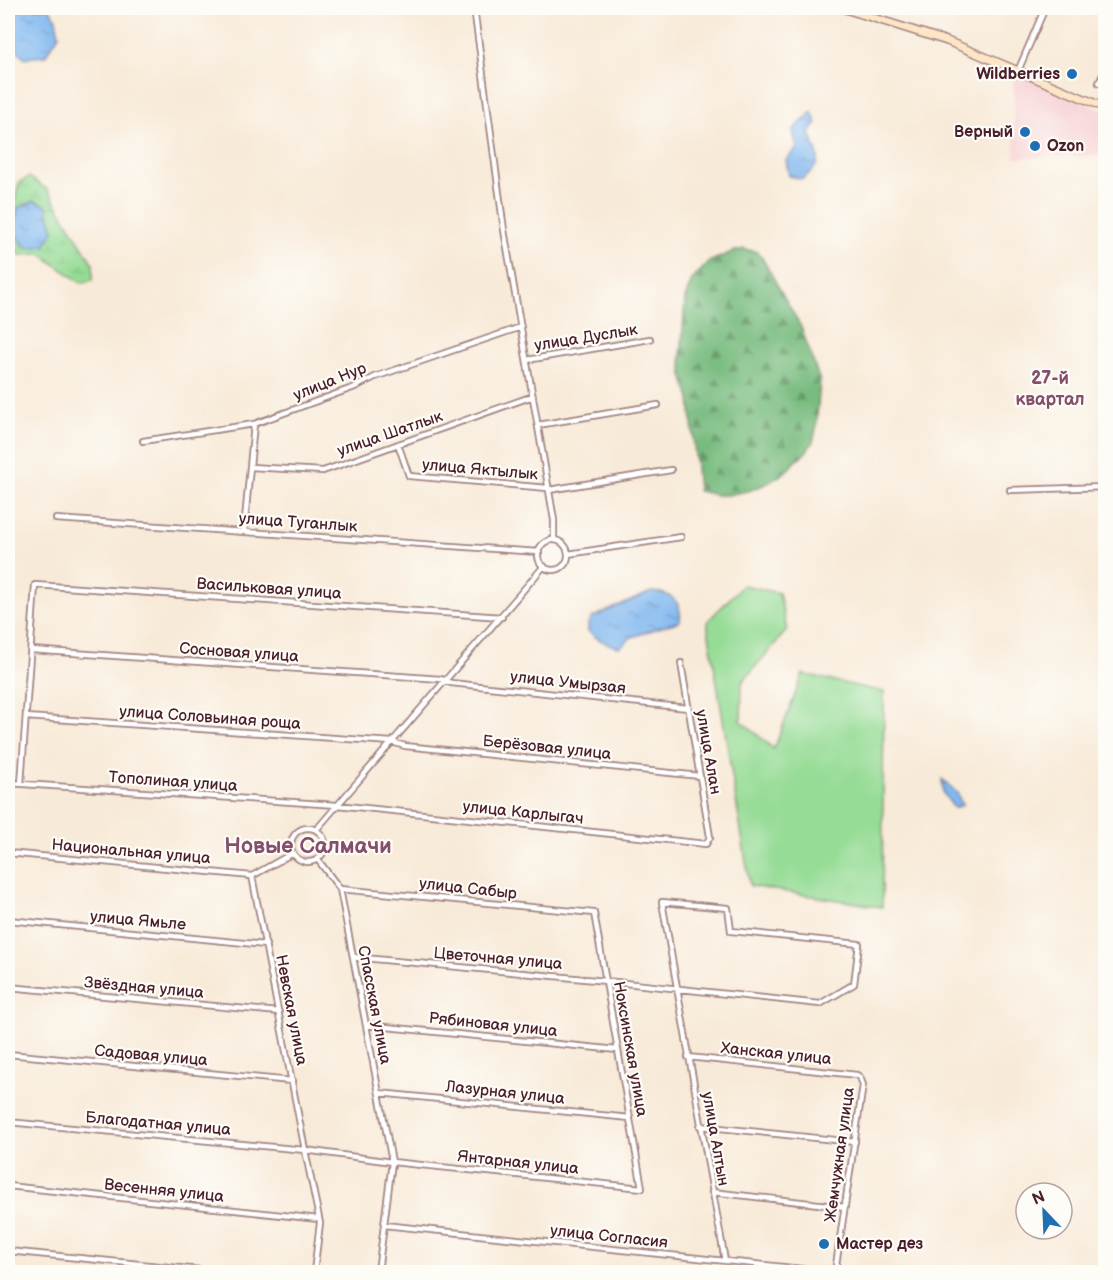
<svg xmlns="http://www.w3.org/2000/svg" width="1113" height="1280" font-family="'Balsamiq Sans',sans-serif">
<defs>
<pattern id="forest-firs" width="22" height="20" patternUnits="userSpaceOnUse" patternTransform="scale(1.5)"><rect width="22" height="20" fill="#78bc7f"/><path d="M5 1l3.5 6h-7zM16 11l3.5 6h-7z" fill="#649868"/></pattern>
<pattern id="wetland-marsh" width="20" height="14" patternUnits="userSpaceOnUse" patternTransform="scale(1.5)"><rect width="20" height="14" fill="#96dc96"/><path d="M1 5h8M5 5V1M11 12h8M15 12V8" fill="none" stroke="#83bc81"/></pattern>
<pattern id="water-ripples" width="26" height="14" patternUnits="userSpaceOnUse" patternTransform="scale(1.5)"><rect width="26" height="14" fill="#80b8f0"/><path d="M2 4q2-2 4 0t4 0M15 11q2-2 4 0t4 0" fill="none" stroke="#6b95c3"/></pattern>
</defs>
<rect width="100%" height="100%" fill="#fdfcf7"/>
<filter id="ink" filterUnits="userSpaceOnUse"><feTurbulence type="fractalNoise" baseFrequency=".0167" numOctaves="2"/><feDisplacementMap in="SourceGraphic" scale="12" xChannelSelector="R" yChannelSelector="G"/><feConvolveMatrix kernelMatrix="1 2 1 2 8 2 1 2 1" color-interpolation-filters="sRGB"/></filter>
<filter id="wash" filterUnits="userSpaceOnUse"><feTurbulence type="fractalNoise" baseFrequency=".008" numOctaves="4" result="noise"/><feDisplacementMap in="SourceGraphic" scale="24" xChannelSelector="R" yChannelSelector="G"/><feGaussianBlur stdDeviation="1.35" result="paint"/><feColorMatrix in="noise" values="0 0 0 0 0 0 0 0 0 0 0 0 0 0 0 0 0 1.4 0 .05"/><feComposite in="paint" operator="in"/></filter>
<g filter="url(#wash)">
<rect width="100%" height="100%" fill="#f8ead8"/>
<!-- built -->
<path fill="#f7cfd3" d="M1013 72 1105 112V155L1015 158Z"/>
<!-- green -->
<path fill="#96dc96" stroke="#707e60" stroke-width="1.5" d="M743 585 779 593 787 630 742 682 741 721 774 749 803 674 884 692 882 907 750 886 707 622Z"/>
<!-- forest -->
<path fill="url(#forest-firs)" stroke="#616e55" stroke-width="1.5" d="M744 249 757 252 761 256 801 327 820 381 816 429 813 442 806 452 784 473 768 483 751 490 728 495H716L698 491 690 399 683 377 681 358 685 298 692 280 709 262 732 252Z"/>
<!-- wetland -->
<path fill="url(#wetland-marsh)" stroke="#707e60" stroke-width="1.5" d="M29 177 48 190 93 264V280L81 283 41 254 19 255 8 237V229L19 182Z"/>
<!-- water -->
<path fill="url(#water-ripples)" stroke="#656c8e" stroke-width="1.5" d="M23 8H49L56 19 59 35 45 56 24 58 12 43V13Z
M812 112 817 123 810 133C818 158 826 162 802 179L789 176 786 160 797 148 793 130Z
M34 201 46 205 54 231 45 246 27 248 13 232 18 208Z
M651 592C669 592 683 601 680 621L632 637 620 647C607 645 597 640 588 631V623L593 617Z
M942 779 957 793 962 805 954 808 943 793Z"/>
</g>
<g filter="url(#ink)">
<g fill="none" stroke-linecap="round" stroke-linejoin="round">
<!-- street casing -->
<g stroke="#a18482" stroke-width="8">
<path id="street" d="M474 8 504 230 554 520V540
M1018 71 1045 8
M1099 83 1106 68
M527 360 650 339
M538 425 658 405
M143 441 254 424 355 387 375 377 521 327
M398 444 409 476 548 488
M250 467 323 471 533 396
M549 490 671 470
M1010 490 1106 487
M56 519 539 552
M244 531 254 424
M538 555a15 15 0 1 1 30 0a15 15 0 1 1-30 0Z
M568 554 681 537
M31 650 441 679 451 683 688 708
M26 717 392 742 405 746 700 776
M8 783 337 805 706 844 710 837 681 663
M21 784 35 585 502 617
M291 845a17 17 0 1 1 34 0a17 17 0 1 1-34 0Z
M316 830 544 566
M8 853 252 876
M318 860 340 889 392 1162 642 1188 594 913 340 889
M252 876 293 853
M8 920 266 945
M353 957 606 981 820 1004 854 984 859 944 731 931 728 908 662 902 725 1261
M8 987 279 1012
M366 1025 618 1050
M8 1054 292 1081
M688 1057 857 1075 860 1077 863 1085 835 1272
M379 1093 630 1118
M8 1122 305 1150 252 876
M700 1126 855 1142
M8 1186 319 1219
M712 1192 845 1207
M384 1225 830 1272
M8 1251 220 1272
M314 1272 320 1223 305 1150 392 1162 378 1272"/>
</g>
<!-- secondary casing -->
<g stroke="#a18482" stroke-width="10">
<path id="secondary" d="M842 8 947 41 1106 108"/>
</g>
<!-- street -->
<use href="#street" stroke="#fff" stroke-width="4.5"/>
<!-- secondary -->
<use href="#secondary" stroke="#fde5c5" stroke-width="7"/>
</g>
</g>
<!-- markers -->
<g fill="#1f6fb2" stroke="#fdfcf7" stroke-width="2">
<circle cx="1072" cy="74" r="6"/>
<circle cx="1025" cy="132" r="6"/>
<circle cx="1035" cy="146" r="6"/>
<circle cx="824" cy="1244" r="6"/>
</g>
<g text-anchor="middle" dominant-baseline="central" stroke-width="4.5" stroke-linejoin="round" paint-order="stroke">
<!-- poi labels -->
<g font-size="16" font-weight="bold" fill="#4a1f2b" stroke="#fdfcf7" text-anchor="end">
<text x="1060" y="74">Wildberries</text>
<text x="1013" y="132">Верный</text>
<text x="1047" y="146" text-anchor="start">Ozon</text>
<text x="836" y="1244" text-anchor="start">Мастер дез</text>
</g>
<!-- street labels -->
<g font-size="16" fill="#4a1f2b" stroke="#fdfcf7">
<text transform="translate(586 338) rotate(-9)">улица Дуслык</text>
<text transform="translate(330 382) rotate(-22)">улица Нур</text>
<text transform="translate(390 434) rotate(-19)">улица Шатлык</text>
<text transform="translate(480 470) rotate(5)">улица Яктылык</text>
<text transform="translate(298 523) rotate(4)">улица Туганлык</text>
<text transform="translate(269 589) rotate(4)">Васильковая улица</text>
<text transform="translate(239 653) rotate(4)">Сосновая улица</text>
<text transform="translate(568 683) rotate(6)">улица Умырзая</text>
<text transform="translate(210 718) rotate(4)">улица Соловьиная роща</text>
<text transform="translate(547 748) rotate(6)">Берёзовая улица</text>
<text transform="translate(708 752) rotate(80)">улица Алан</text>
<text transform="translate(173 782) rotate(4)">Тополиная улица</text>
<text transform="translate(523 813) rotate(6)">улица Карлыгач</text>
<text transform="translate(131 852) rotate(5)">Национальная улица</text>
<text transform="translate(468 889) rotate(6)">улица Сабыр</text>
<text transform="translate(138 921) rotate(5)">улица Ямьле</text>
<text transform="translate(498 959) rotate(5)">Цветочная улица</text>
<text transform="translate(144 988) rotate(5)">Звёздная улица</text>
<text transform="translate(374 1005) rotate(79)">Спасская улица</text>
<text transform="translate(291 1010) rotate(79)">Невская улица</text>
<text transform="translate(493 1025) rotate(6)">Рябиновая улица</text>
<text transform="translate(630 1049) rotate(80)">Ноксинская улица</text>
<text transform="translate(776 1054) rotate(6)">Ханская улица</text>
<text transform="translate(151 1056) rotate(5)">Садовая улица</text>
<text transform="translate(505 1093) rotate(6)">Лазурная улица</text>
<text transform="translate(158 1124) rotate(5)">Благодатная улица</text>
<text transform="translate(715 1139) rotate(80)">улица Алтын</text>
<text transform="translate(840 1155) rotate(-82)">Жемчужная улица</text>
<text transform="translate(518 1163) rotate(6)">Янтарная улица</text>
<text transform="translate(164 1191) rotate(6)">Весенняя улица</text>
<text transform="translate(609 1237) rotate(6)">улица Согласия</text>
</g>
<!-- neighbourhood labels -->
<g font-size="18" font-weight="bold" fill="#844f6a" stroke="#fdfcf7">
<text x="1050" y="378">27-й<tspan x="1050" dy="21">квартал</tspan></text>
</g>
<!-- district labels -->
<g font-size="22" font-weight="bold" fill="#844f6a" stroke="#fdfcf7">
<text x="308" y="846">Новые Салмачи</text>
</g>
</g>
<!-- margin -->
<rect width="1113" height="1280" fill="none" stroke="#fdfcf7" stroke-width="30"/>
<!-- north arrow -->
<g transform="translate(1044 1211) rotate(337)"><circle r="28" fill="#fdfcf7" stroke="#b5a4a5" stroke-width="1.5"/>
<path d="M0-4.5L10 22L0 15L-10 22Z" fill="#1f6fb2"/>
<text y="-9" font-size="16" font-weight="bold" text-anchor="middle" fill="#4a1f2b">N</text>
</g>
</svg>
